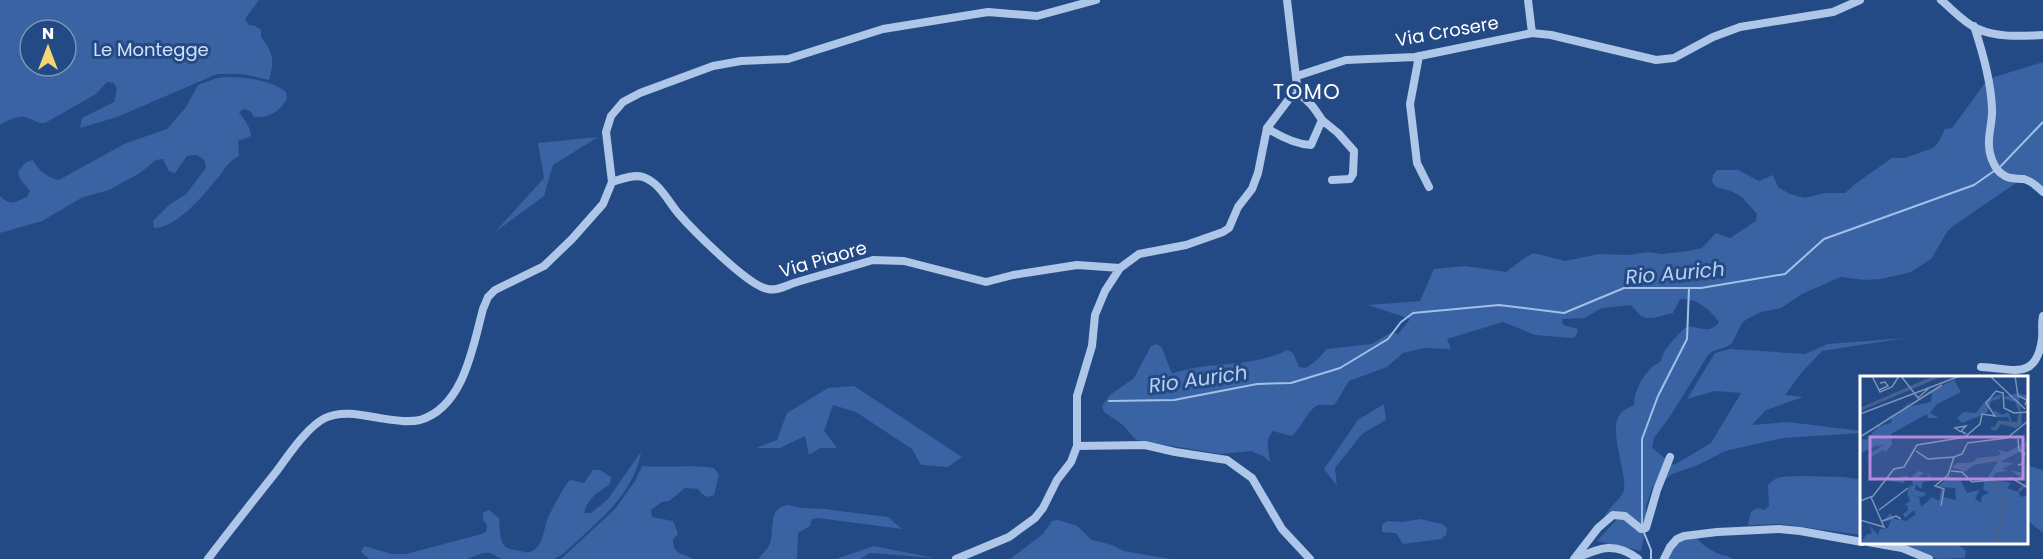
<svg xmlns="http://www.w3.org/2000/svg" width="2043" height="559" font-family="Poppins,sans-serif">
<rect width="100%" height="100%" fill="#244a86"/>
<!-- green -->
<path fill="#3963a2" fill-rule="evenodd" d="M0 0H259L245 19 249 25 255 26 261 30V37C273 53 275 59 269 80L242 74H217L117 117 80 128 82 118 114 102 117 89 114 83 107 82 96 94 45 123C37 124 33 119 25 117 17 116 7 121 0 125ZM30 30H66V66H30Z
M2043 62V193L2023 179 2019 181 1953 226 1947 232 1931 259 1911 272 1881 279 1865 280 1841 277 1802 294 1781 308 1761 312 1747 319 1742 323 1732 343 1726 347 1713 351 1708 355 1671 415 1654 438 1652 448 1674 465 1711 443 1741 393 1715 391 1687 399 1715 353 1730 349 1805 354 1828 344 1906 338 1822 351 1802 372 1785 395 1803 397 1766 410 1752 425 1788 422 1861 431V433L1783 438 1725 451 1698 465 1672 474 1654 489 1653 485 1646 506V528L1641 551 1597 541 1619 517 1611 514 1605 516C1609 506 1622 499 1624 490 1627 470 1606 427 1622 412 1625 409 1630 407 1634 405 1634 391 1642 377 1652 367 1654 365 1658 364 1660 362 1662 359 1663 353 1666 349 1668 346 1683 329 1685 328 1694 322 1708 338 1719 322 1709 309 1697 298 1680 299L1673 313 1653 318H1646L1640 315 1631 305 1602 308 1584 318 1562 319 1563 325 1578 329 1576 336 1573 338 1535 335 1503 322 1447 339 1451 349 1424 348 1403 353 1387 367 1349 381 1335 404C1329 407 1322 403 1316 406 1308 411 1300 429 1292 436L1273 431C1264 440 1269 451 1270 462L1263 456 1251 451 1221 454 1136 440 1123 425 1104 412 1102 406 1110 395 1134 378 1151 346 1157 344 1162 348 1172 374C1209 360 1251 369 1287 350L1293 353 1299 367 1306 368 1317 360 1327 349 1372 344 1392 332 1398 334 1410 319 1368 305 1420 301 1434 269 1465 266 1506 272 1526 257 1534 253 1565 261 1599 254 1628 255 1648 252 1662 254 1689 251 1702 248 1716 233 1730 238 1756 221 1757 214 1742 197 1731 191 1716 187 1712 182 1713 175 1717 170H1738L1759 181 1773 175 1778 187 1790 194 1805 198 1825 193H1845L1855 184 1892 158H1905L1933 148 1938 143 1945 129 1952 128 1988 79Z
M227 77C246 77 271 80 286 92L287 99C279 112 269 118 254 117L250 111 243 109 239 113C245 120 250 126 251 136L238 141 239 156C225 164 226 169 216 180 202 197 176 228 154 228L153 221 169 205 186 194 206 168 205 161C199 155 195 154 187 156L175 173 169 171 163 159 156 160 140 173 109 190 83 197 42 221 0 233V196C12 207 14 202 27 197L30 191 20 179 18 172 26 162 33 160C38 170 48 178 59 180L124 144 167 129 186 107 198 85 217 78Z
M598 137 553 165 544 196 495 232 544 178 538 143Z
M854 386 962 457 948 467 921 465 912 449 856 412 833 405 824 431 837 448H820L809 455 805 436 780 448H756L777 440 787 413 828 388Z
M1384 404 1386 420 1362 434 1335 468 1337 486 1324 469 1358 420Z
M641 452C634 496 593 525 563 554L554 559H502L490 553H483L467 559H369L361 552 364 546 392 554H406L478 535 486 532 487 525 483 520V513L489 510 499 518C501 532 497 549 516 550 521 551 526 553 530 552 542 549 544 530 547 520 550 513 565 484 570 480L584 483 593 470H600L611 477 610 484C598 493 588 497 584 513H591L608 499Z
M2026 465 2043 470V533L2027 520Z
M642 466C666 468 691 464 714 468L719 475 714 495 708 497 702 494 698 489 685 488 669 501 662 502 651 510 652 517 673 521 678 534 673 539C672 554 682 553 693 559H561L615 509 635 481Z
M1804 476 1844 477 1857 479 1861 478V535L1781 524 1748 525 1751 512 1757 508 1764 510 1769 506 1768 485C1776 474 1791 477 1804 476Z
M788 505 801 508 824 509 888 517 902 529 818 518 812 519 810 526 798 533 797 559H758C762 554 768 549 770 543 775 529 767 508 788 505Z
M1420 519 1442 524 1447 528 1446 535 1441 539 1403 544 1396 533 1382 532V525L1387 521 1403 522Z
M1058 520 1077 526 1092 540 1112 545 1124 551 1170 559H1010L1043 534 1052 521Z
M1695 535C1700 544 1710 550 1719 554 1724 556 1728 555 1733 559H1667L1677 541Z
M1898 543C1915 543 1956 537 1966 551L1965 558 1937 559Z
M874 546 934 558 870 553 860 559H836Z"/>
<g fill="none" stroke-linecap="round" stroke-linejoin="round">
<!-- stream -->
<path stroke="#a3c0e9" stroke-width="2" d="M1999 168 2043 122
M1109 401 1174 400 1257 384 1291 383 1340 368 1388 339 1401 322 1413 313 1499 305 1564 313 1624 288H1701L1785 274 1824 239 1974 185 1994 171
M1642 525V439L1658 396 1687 339 1689 288
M1643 530 1651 550V559"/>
<!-- minor -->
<path stroke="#aec6e8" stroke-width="8" d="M1287 0 1298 94
M1528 0 1532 33
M1941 0C1953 10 1964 23 1978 29 1998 38 2022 36 2043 35
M1974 26C1982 50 1991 83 1992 108 1993 120 1988 134 1989 145 1989 154 1994 169 2002 174 2009 180 2016 178 2024 179 2031 181 2037 186 2043 192
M1419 56 1410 104 1417 163 1429 187
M1297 76 1346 60 1415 57 1532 33 1551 35 1656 60 1674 58 1713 37 1740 27 1833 12 1860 0
M1322 120 1338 133 1354 151 1353 174 1350 179 1332 180
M1267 128C1281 137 1295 144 1311 145L1322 120C1315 109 1309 100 1298 94
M612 182C621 179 634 174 643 177 659 182 668 201 678 213 692 229 749 287 768 289 777 291 785 286 794 283 820 275 847 268 873 260L904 261 986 282 1013 275 1077 265 1120 268
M1981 367C2012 368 2036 382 2042 339 2043 331 2041 323 2043 316
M1077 446 1145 445 1175 452 1227 460 1252 478 1282 529 1310 559
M1868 542 1902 548 1929 559
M1577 558C1601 547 1616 542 1638 559
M208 559C230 530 253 501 276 472 288 456 307 427 325 418 342 410 362 415 379 418 392 420 407 423 420 420 464 407 473 346 483 309L488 297 495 290 544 266 572 239 603 204 612 182 606 132 611 116 623 102 640 93 713 66 741 61 788 59 883 29 988 12 1037 16 1096 0
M956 559 1009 537 1035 518 1043 508 1057 480 1071 462 1077 446V396L1092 346 1095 315 1105 291 1120 268 1139 254 1186 245 1223 232 1229 228 1238 207 1252 189 1258 173 1267 128 1289 99 1298 94
M1574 559 1598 528 1613 515 1625 516 1641 529 1646 528 1657 490 1670 457
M1664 559 1670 547 1677 539 1684 536 1717 532 1779 529 1800 531 1862 542"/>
</g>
<g text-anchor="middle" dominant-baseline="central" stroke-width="6" stroke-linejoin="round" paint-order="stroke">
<!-- street labels -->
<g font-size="18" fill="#fff" stroke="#244a86">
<text transform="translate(1447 31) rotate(-10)">Via Crosere</text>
<text transform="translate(823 259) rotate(-16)">Via Piaore</text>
</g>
<!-- park labels -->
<g font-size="18" fill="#d2e1f7" stroke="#244a86">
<text x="151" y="49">Le Montegge</text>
</g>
<!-- water labels -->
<g font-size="20" font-style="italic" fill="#bad0f0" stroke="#244a86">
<text transform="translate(1675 273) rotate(-5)">Rio Aurich</text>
<text transform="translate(1198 379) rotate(-8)">Rio Aurich</text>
</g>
<!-- quarter labels -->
<g font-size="21" letter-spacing="1.5" fill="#fff" stroke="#244a86">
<text x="1307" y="91">TOMO</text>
</g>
</g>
<!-- overview -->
<g transform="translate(1860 376)">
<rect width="168" height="168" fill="#244a86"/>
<path d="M94 4 101 16 77 28 70 37 79 42H68L67 38 31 58 32 69 23 78 25 73 9 82 7 80 25 68 16 71 19 68 0 78V62L6 64 19 50 31 47 32 43 27 42 36 37 37 40 50 25 47 31 71 26 72 17 64 18ZM157 17 168 20V23L159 21 162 48 156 52 141 48 137 54H132L139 46H150L148 41H134V34L142 39 148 36 152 46 157 47 159 36 155 26 141 22ZM141 18 140 23 131 25 127 37 102 47 97 42 104 36 116 37 126 24ZM168 64 165 76 167 106 150 94 135 97 132 103 151 107 147 112 159 116 160 121 168 119V168L0 167 7 158 12 157 9 149 18 159 20 153 28 152 31 144 23 146 30 137 35 143 46 145 56 138 54 134 45 142 43 138 48 134 47 129H44L50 125 47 117 50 109 53 110 52 104 45 103 44 107 30 105 47 99 50 103 58 95 64 97 59 100 63 104 69 99 78 101 71 100 70 104 76 102 80 103 63 106 61 113 56 108 55 114 66 117 69 114 63 121 50 119 59 121 61 131 72 121 79 125 81 114H85L83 121 96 124 95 112 78 111 89 100 101 105 107 117 119 114 115 123 121 127 122 120 129 117 123 113 124 107 138 85 115 88 105 96 93 91 97 87H113L117 82 137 80 141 78 138 74 148 76ZM161 75 165 97 142 93 153 87 140 86Z" fill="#3963a2" fill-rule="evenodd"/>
<path d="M73 0H83L0 35V32Z" fill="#46618d"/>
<path fill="none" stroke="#46618d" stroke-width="3" d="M131 53 136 52 139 46 158 48 161 37M93 91 144 82 157 75M134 104 144 131 136 159 140 168M159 115 167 107 164 87"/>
<path fill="none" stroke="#7c92b6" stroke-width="1.5" d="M12 0 20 16 32 11 39 0M41 0 58 22 69 12M130 0 165 33M155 0 158 20 167 24 165 29M19 14 28 10 25 6 20 7M143 16 144 32 154 37 168 36M0 38 100 0M101 56 95 52 106 50 101 55 106 58M106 60 120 48 122 38 135 40 126 27 136 15 143 17M0 61 82 9M158 63 159 74 165 77 162 88 158 89M107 67 147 62 168 45M56 75 68 83 94 81 102 78 107 68M91 95 102 96 112 106 152 102 168 112M0 125 13 120 34 93 44 91 57 69 106 61M81 130 84 113 75 110 88 99 94 81M19 134 48 112M0 144 24 151 11 121M22 145 36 140 41 143"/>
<path fill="#b68bdc" fill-opacity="0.15" stroke="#b68bdc" stroke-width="3" d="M10 61H163V103H10Z"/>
<rect width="168" height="168" fill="none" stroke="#fff" stroke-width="3"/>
</g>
<!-- north arrow -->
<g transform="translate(48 48)"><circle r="28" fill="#244a86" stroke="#7c92b6" stroke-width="1.5"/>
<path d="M0-4.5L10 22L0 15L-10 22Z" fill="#f3d572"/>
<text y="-9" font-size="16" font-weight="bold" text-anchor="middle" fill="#ffffff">N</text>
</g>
</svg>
